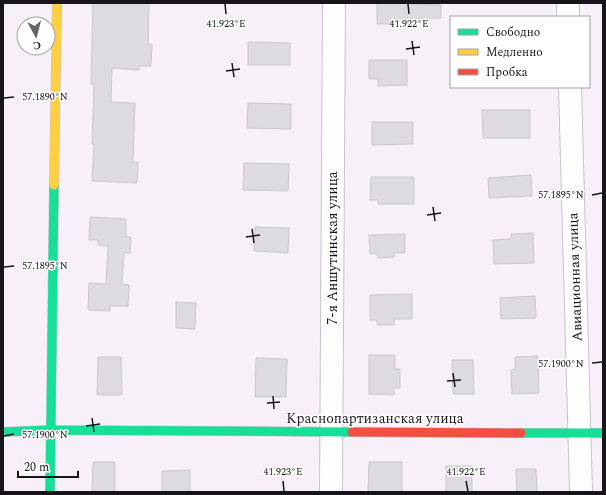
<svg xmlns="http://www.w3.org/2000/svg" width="606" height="495" font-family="Spectral,serif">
<rect width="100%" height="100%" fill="#f7f0f8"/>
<!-- building -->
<path fill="#dddae1" stroke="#cac7ce" d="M93 3H149L148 44H152L151 66H139V70L112 68 111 102 135 103 133 162H138L137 183 92 181 94 144H92L94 84H91Z
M377 3H410V4L441 5V18L394 19V24H377Z
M248 42 290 43V65H248Z
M369 60H407V85L378 86V79H369Z
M248 103 291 104V129L247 128Z
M482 110H530V138H483Z
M372 122H413V144L372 145Z
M244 163 289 164 288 191 243 190Z
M531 175 532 196 489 198 488 178Z
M371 177H414V204H378V200H370Z
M90 217 126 219V237H131L130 253H124L122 284 129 285 128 306H110V311L88 310 89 283 106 284 108 246 98 245V240H89Z
M255 227 289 228 288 253 254 251Z
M533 233 534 263 494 264 493 240 511 239V234Z
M405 234V253H394V257L378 258 377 253 370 254 369 235Z
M412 294V319H394V325H377V320H370V295Z
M535 296 536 318 501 319 500 298Z
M176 302 196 303 195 329 176 328Z
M369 355H395V369H400V388H394V395L369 394Z
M538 356 539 393 512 394 511 370 515 369V357Z
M98 357H121L122 395H97Z
M256 358 287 359 286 397H255Z
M452 360H473L474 394H453Z
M93 462H115V492H92Z
M369 462H402V492H368Z
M446 466H472V492H446Z
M516 469H536L537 492H517Z
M190 470V492H162V471Z"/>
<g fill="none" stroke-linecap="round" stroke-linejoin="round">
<!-- street casing -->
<g stroke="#c8c3ca" stroke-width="24">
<path id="street" d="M568 3V17
M570 87 581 492
M331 492 334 3"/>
</g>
<!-- fast casing -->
<g stroke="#c8c3ca" stroke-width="10">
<path id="fast" d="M3 432 50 430 352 432
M521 433H603
M50 492 54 185"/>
</g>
<!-- slow casing -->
<g stroke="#c8c3ca" stroke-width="10">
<path id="slow" d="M54 185 57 3"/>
</g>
<!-- jam casing -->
<g stroke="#c8c3ca" stroke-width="10">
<path id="jam" d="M352 432 521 433"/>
</g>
<!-- street -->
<use href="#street" stroke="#fefdfe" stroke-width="22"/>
<!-- fast -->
<use href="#fast" stroke="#16e098" stroke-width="9"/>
<!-- slow -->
<use href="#slow" stroke="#ffcf43" stroke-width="9"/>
<!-- jam -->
<use href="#jam" stroke="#f24e42" stroke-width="9"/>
</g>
<!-- ticks -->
<path fill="none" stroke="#18151a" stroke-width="1.5" d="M225 4 226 14M408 4 409 14M412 41 414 55M406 49 420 47M232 63 234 77M226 71 240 69M4 98 14 97M592 195 602 193M433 207 435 221M427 215 441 213M252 229 254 243M246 237 260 235M4 267 14 266M592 363 602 362M453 373 455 387M447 381 461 380M273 396 274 409M267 403 280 402M92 418 94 432M86 426 100 424M4 436 14 434M283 481 284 491M466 481 468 491"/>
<g text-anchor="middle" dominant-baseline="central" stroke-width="3" stroke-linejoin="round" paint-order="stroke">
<!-- street labels -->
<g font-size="14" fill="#18151a" stroke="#fff">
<text transform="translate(332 248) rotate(-90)">7-я Аншутинская улица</text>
<text transform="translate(575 277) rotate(-92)">Авиационная улица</text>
<text x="375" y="418">Краснопартизанская улица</text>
</g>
</g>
<g font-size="10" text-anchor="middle" fill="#18151a" stroke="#fff" stroke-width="3" stroke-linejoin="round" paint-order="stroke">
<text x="226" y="27">41.923°E</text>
<text x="409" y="27">41.922°E</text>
<text x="45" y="100">57.1890°N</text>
<text x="561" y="198">57.1895°N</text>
<text x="45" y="269">57.1895°N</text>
<text x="561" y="367">57.1900°N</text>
<text x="45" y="438">57.1900°N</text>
<text x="283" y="475">41.923°E</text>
<text x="466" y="475">41.922°E</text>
</g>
<!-- border -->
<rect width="606" height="495" fill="none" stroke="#18151a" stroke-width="8"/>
<!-- legend -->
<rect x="450" y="16" width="140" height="72" fill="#ffffff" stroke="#a3a1a3"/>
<rect x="458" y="29" width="20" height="6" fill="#16e098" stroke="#a3a1a3"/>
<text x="486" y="36" font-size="12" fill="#18151a">Свободно</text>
<rect x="458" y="49" width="20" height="6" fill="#ffcf43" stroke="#a3a1a3"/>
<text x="486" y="56" font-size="12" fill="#18151a">Медленно</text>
<rect x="458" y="69" width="20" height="6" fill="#f24e42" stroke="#a3a1a3"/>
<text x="486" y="76" font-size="12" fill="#18151a">Пробка</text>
<!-- north arrow -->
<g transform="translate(36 36) rotate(173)"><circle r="19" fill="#ffffff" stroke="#a3a1a3"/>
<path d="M0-3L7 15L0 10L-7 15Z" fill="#666268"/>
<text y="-6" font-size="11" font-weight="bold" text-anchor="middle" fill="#18151a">С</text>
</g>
<!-- scale -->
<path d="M18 471v6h60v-6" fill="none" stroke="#18151a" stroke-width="2"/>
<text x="24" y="471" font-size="12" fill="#18151a" stroke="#ffffff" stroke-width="3" paint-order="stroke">20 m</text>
</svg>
